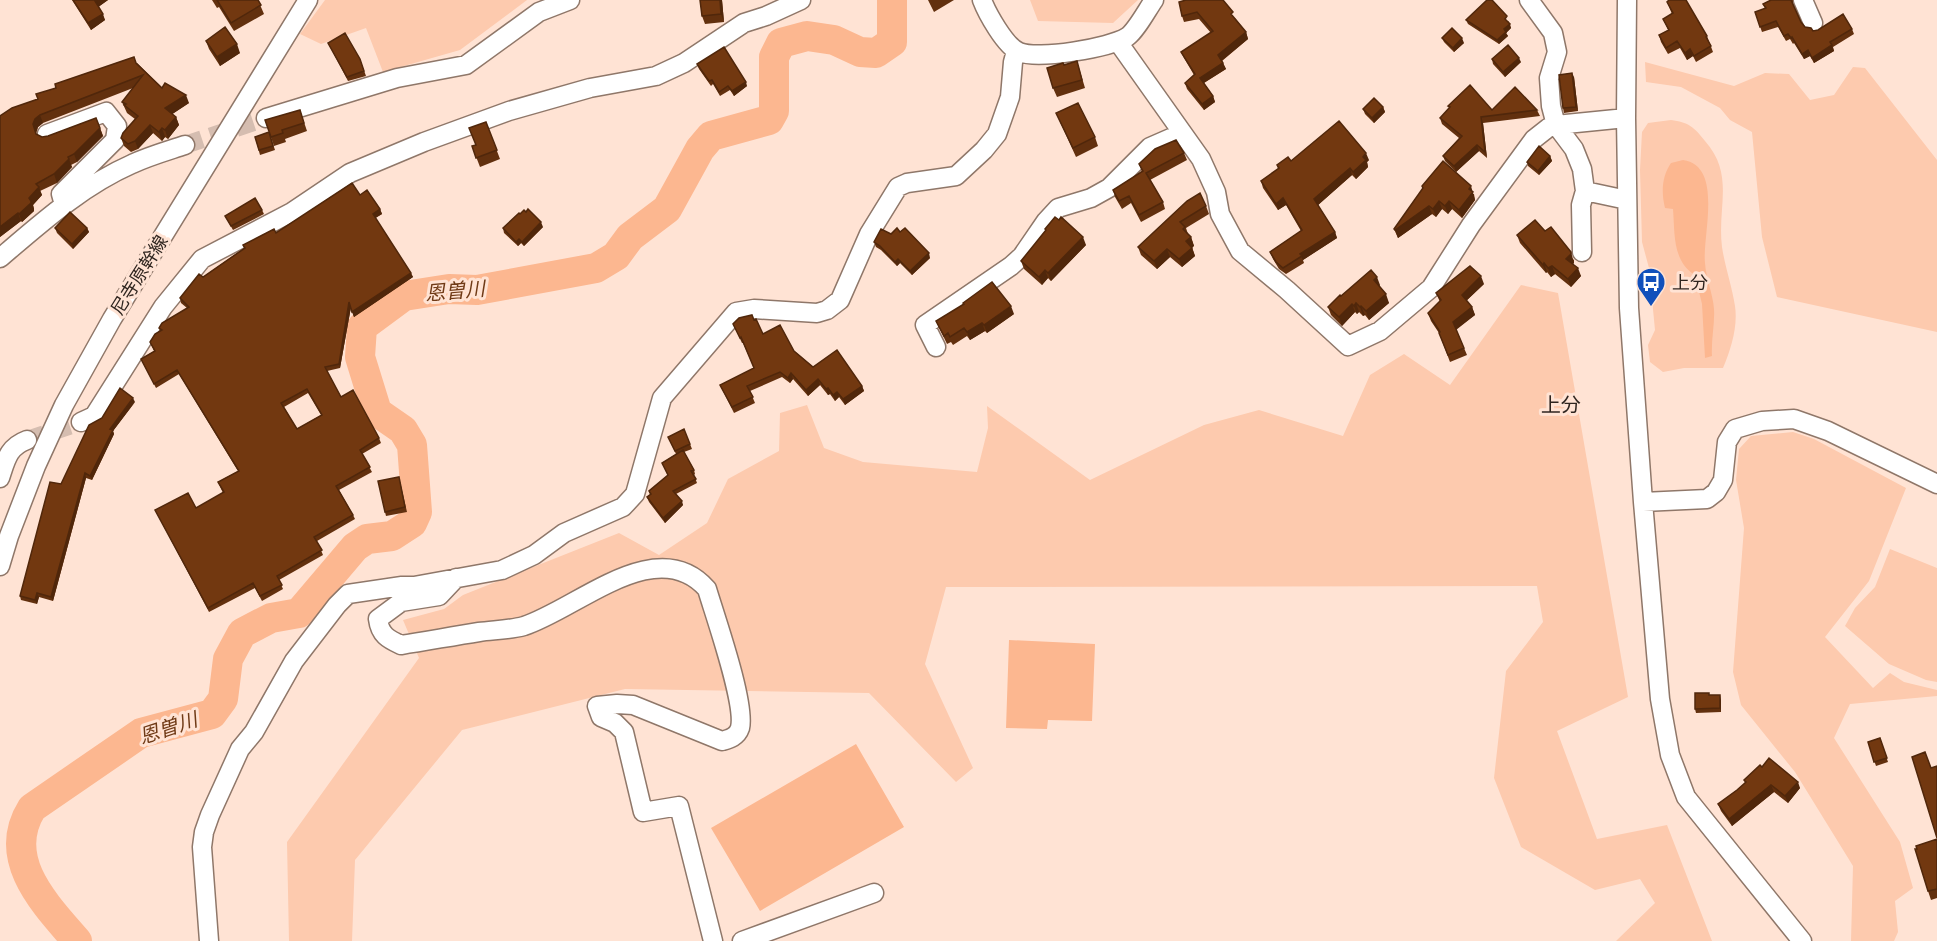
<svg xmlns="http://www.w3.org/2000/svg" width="1937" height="941" font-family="Poppins,'Noto Sans JP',sans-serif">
<rect width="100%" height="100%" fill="#ffe3d4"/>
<!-- green -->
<path fill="#fdcaae" d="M325 0H527L460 50 383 72 366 28 321 44 300 34Z
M1030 0H1138L1113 23 1038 21Z
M1645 62 1734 86 1765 73 1789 74 1810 100 1834 95 1853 67 1865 68 1937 160V332L1777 297 1762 237 1752 132 1730 120 1720 108 1681 87 1646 82Z
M1671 120C1688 122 1694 127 1705 141 1735 175 1717 207 1722 247 1725 267 1732 286 1735 306 1738 327 1731 349 1723 368H1684L1663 372 1650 362 1648 345 1655 330 1649 268 1642 242 1640 170 1642 132 1648 123Z
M1521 285 1558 293 1628 697 1557 731 1597 839 1667 825 1712 941H1616L1655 903 1640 879 1595 890 1521 847 1494 778 1506 671 1543 622 1537 586 946 587 925 664 973 768 956 782 869 693 625 689 462 730 355 860 352 941H289L287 842 419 658 403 620 444 609 463 595 619 533 659 555 707 523 728 479 779 451 780 413 807 405 824 448 863 462 977 472 988 428 987 406 1090 480 1204 425 1259 410 1343 436 1370 375 1404 354 1450 385Z
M1793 432 1814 439 1906 488 1869 581 1825 637 1873 688 1890 673 1904 682 1937 690V696L1850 704 1834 738 1900 842 1913 888 1895 901 1898 932 1894 941H1851L1853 866 1795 772 1741 705 1733 672 1744 528 1736 480 1739 449 1751 436Z
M1890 549 1937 568V682L1926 680 1889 664 1845 626 1855 608 1875 587Z"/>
<!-- water -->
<path fill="#fcb790" d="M1683 160C1724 166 1702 236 1705 263 1706 279 1713 294 1714 309 1715 323 1711 340 1712 356L1705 358 1702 304 1695 275C1672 261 1675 233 1673 209L1665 208C1661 192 1662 176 1671 163Z
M1009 640 1095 644 1092 721 1048 720 1047 729 1006 728Z
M856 744 904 827 760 911 711 828Z"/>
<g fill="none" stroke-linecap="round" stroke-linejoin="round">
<!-- river -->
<path stroke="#fcb790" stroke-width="30" d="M77 941C45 904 0 859 32 808L141 733 212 714 223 699 228 659 242 633 271 618 299 613 355 547 367 539 392 536 412 523 417 512 412 445 403 430 377 412 360 357 362 327 404 296 449 289 477 290 596 268 616 256 630 237 667 209 700 149 711 136 769 120 774 111V57L781 43 807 36 834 40 860 52 876 53 892 42V0"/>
<!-- minor-tunnel -->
<path stroke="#d5bdb0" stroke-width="18" stroke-dasharray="18 9" stroke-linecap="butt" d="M185 145 266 118
M27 440 81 422"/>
<!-- minor casing -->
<g stroke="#8f7769" stroke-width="21">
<path id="minor" d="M982 0C987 13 1005 46 1019 52 1038 60 1109 48 1127 37 1136 31 1147 10 1154 0
M1529 0 1553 33 1557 52 1549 78 1551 106 1556 125 1574 149 1582 169 1585 191 1627 200
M1627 0 1626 118 1629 308 1643 502 1660 699 1670 755 1686 797 1802 941
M1803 0 1813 23
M1118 42 1201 159 1216 192 1220 214 1240 251 1287 290 1348 346 1380 331 1431 288 1471 225 1534 139 1548 128 1556 125 1626 118
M266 118 397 78 466 65 539 12 570 0
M47 134 106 112 117 126 115 140 61 194 64 205
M1582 252 1581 205 1585 191
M0 258C41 223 82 186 132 164 149 156 167 151 185 145
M936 347 925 325 1011 266 1022 256 1046 221 1058 208 1091 198 1109 188 1150 147 1182 133
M81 422 94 416 163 307 202 259 292 212 350 173 424 142 509 111 590 88 656 76 684 63 744 23 766 16 801 0
M0 478C6 460 8 447 27 440
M1643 502 1707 499 1716 492 1723 480 1727 442 1735 429 1762 421 1794 419 1828 431 1937 484
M0 566 9 536 36 466 64 405 112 319 308 0
M456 578 439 596 401 602 378 619C380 635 388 639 401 645 427 641 453 636 479 632 493 630 510 630 524 626 577 609 657 532 707 589 715 616 746 704 740 728 737 737 729 739 722 741L633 705 617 704 597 706 601 717 615 723 624 732 643 812 679 806 713 941
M209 941 202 847 204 832 210 815 240 749 254 732 294 661 337 605 348 594 402 586H414L502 570 534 555 564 533 623 507 635 494 662 398 736 312 754 309 817 313 827 310 840 300 869 234 898 187 907 183 956 176 984 150 997 134 1010 97 1013 62 1016 51
M742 941 874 893"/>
</g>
<!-- minor -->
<use href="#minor" stroke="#fff" stroke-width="18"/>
</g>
<!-- wall -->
<path fill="#62300e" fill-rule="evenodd" d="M72 0H108L98 7 105 20 91 30Z
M212 0H258L264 14 234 31 219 7 217 8Z
M700 0H722L724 22 705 24 702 16Z
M928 0H954L934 12Z
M1186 0 1235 18 1246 32 1248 39 1222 61 1226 69 1204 83 1213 96 1215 102 1204 110 1187 89 1185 83 1194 75 1184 58 1181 52 1211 33 1199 19 1184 22 1182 16Z
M1668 0H1687L1686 1 1707 36 1713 52 1696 62 1693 56 1687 60 1680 48 1668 54 1661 42 1659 35 1668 30 1663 19 1672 14 1667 2 1669 1Z
M1793 0V4L1801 22 1805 27 1813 31 1852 29 1854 34 1833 47 1834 51 1814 63 1810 56 1804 59 1794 43 1793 44 1790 39 1786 41 1778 27 1762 32 1755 12 1765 9 1763 4Z
M1466 20 1509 21 1508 22 1511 28 1506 33 1508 36 1499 44 1468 24Z
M1442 38 1464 43 1454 52 1444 42Z
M206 41 240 53 220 66 209 49Z
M328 43 360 59 366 76 348 81Z
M1492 59 1521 62 1505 77 1493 64Z
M1077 61 1085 88 1057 97 1053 88 1064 65Z
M137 63 162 88 189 103 172 114 176 117 179 125 168 139 165 137 162 141 153 133 138 149 131 152 124 146 121 138 135 119 127 113 122 102 133 88 43 123 38 127 36 133V134L42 137 100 128 103 136 77 162 71 165 72 167 57 183 40 191 42 195 33 205 34 209V211L22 222 21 221 0 237V116Z
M697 64 747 86 734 96 730 90 720 96 713 84 711 86 699 69Z
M1574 77 1578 111 1564 113 1563 108Z
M1448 106 1492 110H1537L1540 116 1483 123 1487 158 1479 151 1456 172 1445 161 1443 156 1459 138 1442 124 1440 118 1449 108Z
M1383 107 1385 112 1374 123 1365 114 1363 109Z
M300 110 307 131 285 139 286 142 274 146 265 120Z
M1056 113 1095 137 1098 146 1076 157Z
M486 122 500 159 480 167 472 146 476 145Z
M269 132 275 150 260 155 255 137Z
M1184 153 1187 160 1150 180 1163 202 1165 209 1141 222 1131 203 1122 209 1115 197 1113 190 1142 172 1139 164Z
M1550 156 1552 161 1539 175 1528 166 1527 162Z
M1369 160 1367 162 1368 167 1356 179 1352 175 1318 205 1335 232 1337 238 1303 260 1304 263 1286 274 1279 269 1273 259 1270 252 1301 231 1286 205 1278 210 1263 188 1261 181 1278 169 1277 165Z
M1422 186 1474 194 1475 200 1462 218 1452 209 1448 214 1442 209 1436 217 1432 214 1398 238 1394 229 1423 189Z
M360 195 380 209 382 214 375 218 413 277 354 317 351 307 340 368 327 371 341 397 379 438 381 443 362 454 372 472 339 490 353 515 355 519 317 541 323 555 279 580 283 589 262 601 255 588 209 612 155 510 196 508 223 493 218 482 238 471 179 374 156 388 141 359 154 351 150 342 160 331 159 328 187 308 181 303 180 298 203 277 244 248 243 245 276 233ZM308 393 321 415 297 429 284 407Z
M1206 206 1209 214 1186 228 1188 234 1191 237 1194 246 1192 247 1195 256 1182 267 1170 257 1157 269 1141 255 1138 247Z
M262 210 264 214 233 230 225 216Z
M543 227 524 246 521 243 518 246 504 233 503 228Z
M55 228H87L89 232 73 249 57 233Z
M1045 229 1086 245 1051 281 1048 278 1042 285 1024 269 1021 261 1046 231Z
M1545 231 1574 260V263L1573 264 1581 276 1571 287 1555 274 1551 277 1547 272 1546 273 1520 243 1517 235Z
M874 242 930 258 912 275 900 263 897 266 881 250 876 247Z
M1484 284 1466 301 1472 307 1475 315 1456 329 1467 355 1450 362 1439 333 1431 321 1428 313 1440 302 1436 293Z
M1380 285 1379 287 1389 303 1369 320 1365 315 1363 316 1359 312 1357 314 1355 312 1342 326 1331 315 1328 307 1341 296Z
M1014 314 987 333 985 331 970 340 967 336 953 345 951 342 947 344 936 321Z
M754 320 763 334 794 351 813 367 862 386 864 391 845 405 839 397 835 401 830 394 828 395 820 385 808 396 793 379 790 383 782 377 750 391 755 403 734 413 720 385 754 368 743 343H742L733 324Z
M135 402 113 431 114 434 92 480 86 478 53 601 39 597 37 604 21 600 20 596 61 484Z
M668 437 690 444 692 449 684 452 694 470 695 474 694 475 697 483 676 494 683 505 665 523 649 502 647 497 650 495 649 491 668 476 662 463 676 454Z
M399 477 407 512 386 516 385 512Z
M1721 700V712L1696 713 1695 709Z
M1880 738 1888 762 1876 766 1868 742Z
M1762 767 1800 788 1788 803 1774 792 1732 826 1721 811 1718 804 1737 790 1745 783 1744 780Z
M1937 839V898L1931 900 1928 891Z"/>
<!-- shaded-wall -->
<path fill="#50270b" d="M97 0H108L97 8 95 1Z
M720 0H722L724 22 721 14Z
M103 14 105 20 91 30 88 23Z
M1510 24 1511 28 1506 33 1508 36 1499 44 1497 40 1504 29Z
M1246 32 1248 39 1220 62 1218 55Z
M1462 38 1464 43 1454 52 1453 48Z
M237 44 240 53 220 66 217 57Z
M1832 45 1834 51 1814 63 1812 58Z
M1690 49 1693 56 1687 60 1685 53Z
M1808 50 1810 56 1804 59 1802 54Z
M1519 58 1521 62 1505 77 1503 72Z
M1223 63 1226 69 1202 84 1200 78Z
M1572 73 1574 77 1578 111 1576 107Z
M746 82 747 86 734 96 732 91Z
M186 95 189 103 168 117 165 108Z
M1213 96 1215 102 1204 110 1202 104Z
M1383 107 1385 112 1374 123 1372 118Z
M40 115 43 123 38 127 36 133 33 124 35 119Z
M176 117 179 125 168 139 165 130Z
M1481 117 1483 123 1487 158 1485 152Z
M150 125 153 133 138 149 135 141Z
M100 128 103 136 77 162 74 154Z
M162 128 165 137 162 141 159 132Z
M1477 145 1479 151 1456 172 1454 166Z
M1366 153 1369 160 1367 162 1368 167 1356 179 1353 172 1363 157Z
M1550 156 1552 161 1539 175 1538 171Z
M69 159 72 167 57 183 54 174Z
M1350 168 1352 175 1317 206 1314 199Z
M1471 186 1475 200 1462 218 1459 210 1469 189Z
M39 187 42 195 33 205 34 209V211L22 222 19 214 29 198Z
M1283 198 1286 205 1278 210 1276 204Z
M1439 201 1442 209 1436 217 1433 209Z
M1449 201 1452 209 1448 214 1445 206Z
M1429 206 1432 214 1398 238 1395 230Z
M380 209 382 214 374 219 373 214Z
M18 213 21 221 0 237V227Z
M541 222 543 227 524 246 522 242Z
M87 228 89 232 73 249 72 244Z
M1335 232 1337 238 1303 260 1300 254Z
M1083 237 1086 245 1051 281 1048 273Z
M1191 237 1194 246 1189 250 1186 241Z
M519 239 521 243 518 246 516 242Z
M1192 248 1195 256 1182 267 1179 259Z
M1167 249 1170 257 1157 269 1154 261Z
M1571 252 1574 263 1569 267 1566 259Z
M929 253 930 258 912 275 910 271Z
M898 259 900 263 897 266 895 262Z
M1544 263 1547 272 1546 273 1543 265Z
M1552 266 1555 274 1551 277 1548 268Z
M1578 268 1581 276 1571 287 1568 279Z
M1045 270 1048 278 1042 285 1039 277Z
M411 273 413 277 354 317 352 312Z
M1481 276 1484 284 1465 302 1462 295Z
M1377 277 1380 285 1377 289 1374 280Z
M1386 294 1389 303 1369 320 1366 311Z
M349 302 351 307 340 368 339 364Z
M1356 303 1359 312 1357 314 1354 306Z
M1352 304 1355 312 1342 326 1339 317Z
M1011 306 1014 314 987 333 984 325Z
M1361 306 1365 315 1363 316 1360 307Z
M1472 307 1475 315 1456 330 1453 322Z
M982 323 985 331 970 340 967 332Z
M791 373 793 379 790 383 788 378Z
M818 379 820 385 808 396 806 390Z
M862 386 864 391 845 405 843 399Z
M828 388 830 394 828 395 826 389Z
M837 392 839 397 835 401 833 395Z
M133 398 135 402 113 431 114 434 92 480 90 476 110 429Z
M85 473 86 478 53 601 51 597Z
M682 501 683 505 665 523 663 518Z
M37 593 39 597 37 604 35 600Z
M1720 695 1721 700V712L1720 708Z
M1798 782 1800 788 1788 803 1785 796Z
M1771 785 1774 792 1732 826 1729 819Z"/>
<!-- building -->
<path fill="#723810" stroke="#50270b" stroke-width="1.5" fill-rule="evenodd" d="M73 0H97L95 1 103 14 88 23Z
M217 0H258L261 5 231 23Z
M700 0H720L721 14 702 16Z
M1186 0H1223L1233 12 1231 14 1246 32 1218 55 1223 63 1200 78 1213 96 1202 104 1185 83 1195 74 1181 52 1213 31 1197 12 1182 16 1179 2Z
M1487 0H1492L1507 16 1505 19 1510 24 1504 29 1506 32 1497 40 1466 20Z
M1669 0H1686L1707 36 1706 37 1711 46 1694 56 1690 49 1685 53 1677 41 1666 48 1659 35 1669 30 1663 19 1673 13 1667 2Z
M1771 0H1791L1801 22 1805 27 1811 28 1813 31 1818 30 1843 14 1852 29 1830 42 1832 45 1812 58 1808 50 1802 54 1792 37 1791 38 1788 34 1784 36 1776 21 1760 27 1755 12 1766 8 1763 4Z
M225 27 237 44 217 57 206 41Z
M1452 28 1462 38 1453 48 1442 38Z
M345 33 360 59 364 71 347 77 328 43Z
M1508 45 1519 58 1503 72 1492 59Z
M724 47 746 82 732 91 728 86 719 92 712 80 709 81 697 64Z
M134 57 136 63 162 88 165 83 186 95 165 108 176 117 165 130 162 128 159 132 150 125 135 141 128 144 121 138 123 133 138 116 124 105 126 104 122 102 143 75 40 115 35 119 33 124 36 134 42 137 48 136 96 118 100 128 74 154 68 157 69 159 54 174 36 184 39 187 29 198 31 201V203L19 214 18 213 0 227V116L12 108 38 99 36 94 56 88 55 84Z
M1077 61 1082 80 1053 88 1047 68 1063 63 1064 65Z
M1572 73 1576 107 1563 108 1559 75Z
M1470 85 1492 110 1515 87 1537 110 1481 117 1485 152 1477 145 1454 166 1443 156 1462 136 1440 118 1450 107 1448 106Z
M1374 98 1383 107 1372 118 1363 109Z
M1078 103 1095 137 1073 148 1056 113Z
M300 110 304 123 282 130 283 133 271 137 265 120Z
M1339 121 1366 153 1363 157 1366 160 1353 172 1350 168 1314 199 1335 232 1300 254 1302 256 1283 268 1276 262 1270 252 1302 230 1283 198 1276 204 1261 181 1279 168 1277 165 1288 157 1291 161Z
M486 122 497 150 476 158 472 146 476 145 469 128Z
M269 132 273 146 259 150 255 137Z
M1176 140 1184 153 1146 173 1163 202 1139 215 1129 196 1119 201 1113 190 1143 171 1139 164 1155 149Z
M1539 146 1550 156 1538 171 1527 162Z
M1443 161 1471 186 1469 189 1473 192 1459 210 1449 201 1445 206 1439 201 1433 209 1429 206 1395 230 1394 229 1423 188 1422 186Z
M352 183 360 195 367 190 380 209 373 214 411 273 352 312 349 302 339 364 325 367 341 397 353 390 379 438 360 450 370 467 336 486 353 515 314 537 322 550 277 576 282 585 260 596 253 583 208 608 155 510 188 493 196 508 224 492 218 482 239 471 177 370 154 384 141 359 155 351 150 342 155 334 162 330 159 328 162 323 189 307 180 298 199 274 203 277 245 248 243 245 274 229 276 233ZM307 389 322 415 297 429 281 403Z
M1200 193 1206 206 1180 222 1185 227 1183 229 1191 237 1186 241 1192 248 1179 259 1167 249 1154 261 1138 247 1187 201Z
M255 198 262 210 231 226 225 216Z
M528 209 541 222 522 242 519 239 516 242 503 228 519 213 520 214 524 210 526 212Z
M70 212 87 228 72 244 55 228Z
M1055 217 1059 220 1061 217 1083 237 1048 273 1045 270 1039 277 1021 261 1046 230 1045 229Z
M1535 220 1545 231 1551 227 1571 252V254L1566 259 1578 268 1568 279 1552 266 1548 268 1544 263 1543 265 1517 235Z
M897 228 900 232 905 228 929 253 910 271 898 259 895 262 880 246 874 242 881 229 891 234Z
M1470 266 1481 276 1462 295 1472 307 1453 322 1464 348 1448 355 1439 333 1440 332 1428 313 1441 300 1436 293Z
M1371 270 1377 277 1374 280 1386 294 1366 311 1361 306 1360 307 1356 303 1354 306 1352 304 1339 317 1328 307 1340 295 1341 296Z
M992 282 1011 306 984 325 982 323 967 332 964 328 950 337 948 333 944 336 936 321 964 304 963 303Z
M752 315 754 320 756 319 763 334 780 325 794 351 813 367 837 350 862 386 843 399 837 392 833 395 828 388 826 389 818 379 806 390 791 373 788 378 780 372 747 386 753 397 732 407 720 385 754 368 741 337 740 338 733 324 739 318Z
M120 388 133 398 110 429 113 430 90 476 85 473 51 597 37 593 35 600 20 596 50 482 61 484 89 425 102 418Z
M684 429 690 444 675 451 668 437Z
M683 450 694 470 691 471 696 479 673 491 682 501 663 518 647 497 651 494 649 491 668 475 662 463Z
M399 477 405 507 385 512 378 481Z
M1695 693H1709V695H1720V708L1695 709Z
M1880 738 1887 758 1874 762 1868 742Z
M1925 752 1931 768 1937 766V838L1912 757Z
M1769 758 1798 782 1785 796 1771 785 1729 819 1718 804 1737 790 1746 782 1744 780 1760 765 1762 767Z
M1937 839V889L1928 891 1915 849H1917L1916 846Z"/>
<!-- icons -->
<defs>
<g id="bus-pin" transform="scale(1.5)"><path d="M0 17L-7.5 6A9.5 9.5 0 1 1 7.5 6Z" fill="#1150bb" stroke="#ffe3d4"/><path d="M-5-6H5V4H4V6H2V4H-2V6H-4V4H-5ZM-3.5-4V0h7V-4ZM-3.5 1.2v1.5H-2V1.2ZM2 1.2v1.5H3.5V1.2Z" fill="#fff"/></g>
</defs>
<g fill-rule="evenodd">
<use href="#bus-pin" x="1651" y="282"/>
</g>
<g text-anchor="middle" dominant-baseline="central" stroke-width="6" stroke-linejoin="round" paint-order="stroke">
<!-- street labels -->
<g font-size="18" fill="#2f251f" stroke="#ffe3d4">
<text transform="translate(139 275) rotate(-58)">尼寺原幹線</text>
</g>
<!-- poi labels -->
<g font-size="18" fill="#2f251f" stroke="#ffe3d4" text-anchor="start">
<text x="1672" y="282">上分</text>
</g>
<!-- water labels -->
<g font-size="20" font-style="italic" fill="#703a16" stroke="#ffe3d4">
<text transform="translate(455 291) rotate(-5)">恩曽川</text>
<text transform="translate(168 728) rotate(-18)">恩曽川</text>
</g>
<!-- neighbourhood labels -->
<g font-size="20" fill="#2f251f" stroke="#ffe3d4">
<text x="1561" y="405">上分</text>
</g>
</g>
</svg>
